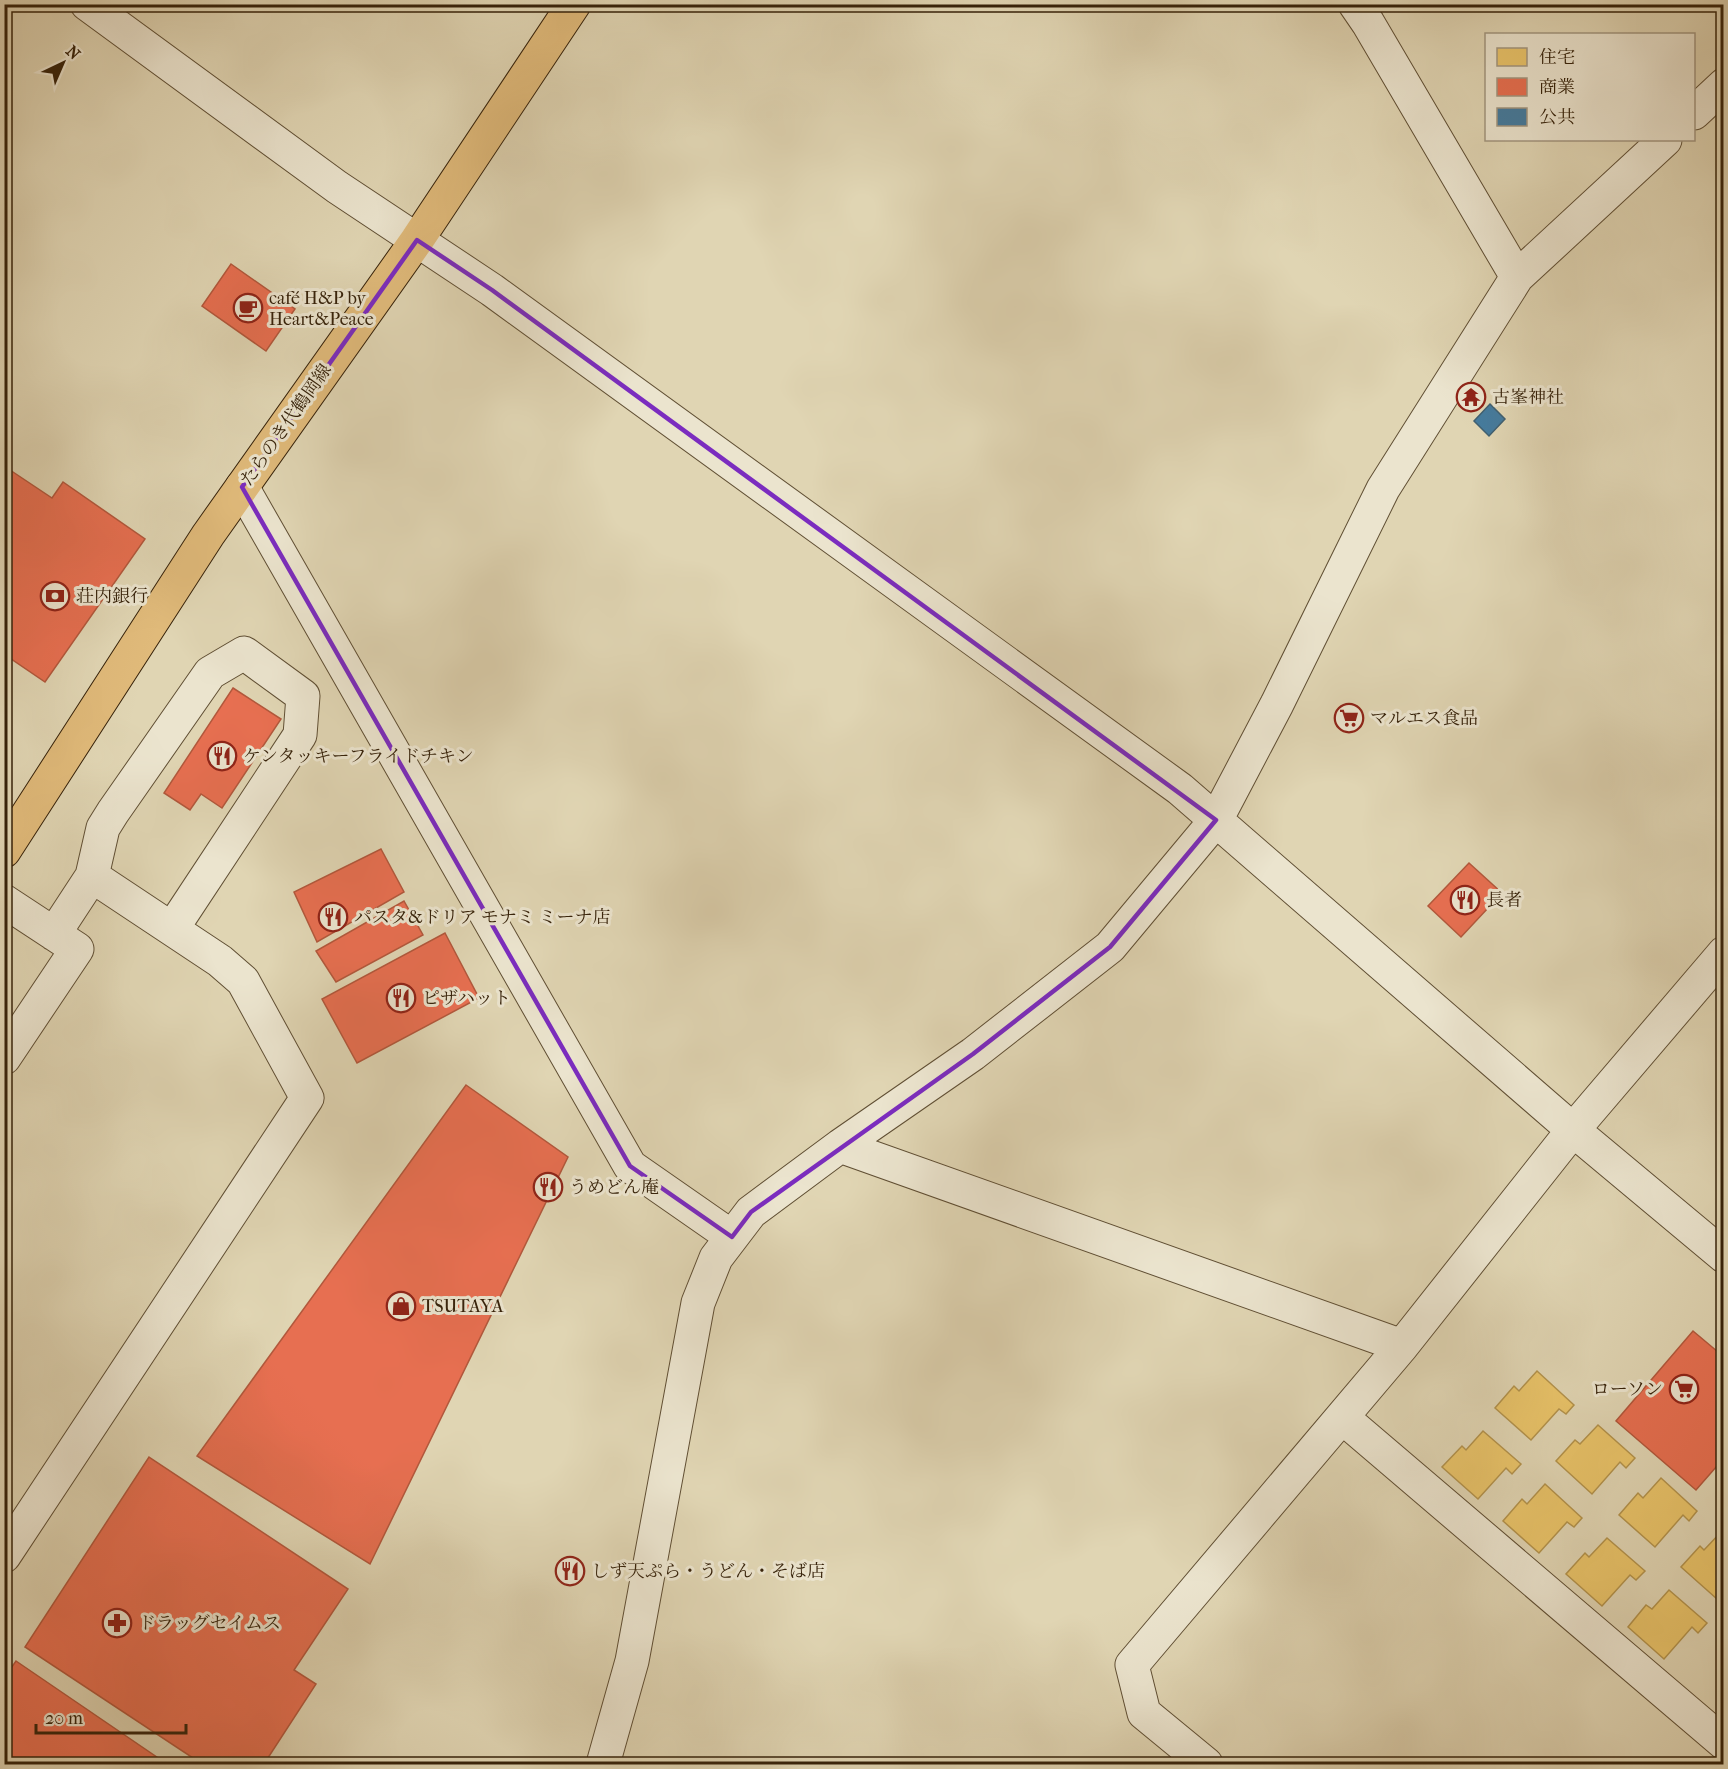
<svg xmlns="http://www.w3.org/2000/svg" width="1728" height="1769" font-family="'IM FELL French Canon','Noto Serif JP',serif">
<rect width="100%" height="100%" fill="#e0d5b3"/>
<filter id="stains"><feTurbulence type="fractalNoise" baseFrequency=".00333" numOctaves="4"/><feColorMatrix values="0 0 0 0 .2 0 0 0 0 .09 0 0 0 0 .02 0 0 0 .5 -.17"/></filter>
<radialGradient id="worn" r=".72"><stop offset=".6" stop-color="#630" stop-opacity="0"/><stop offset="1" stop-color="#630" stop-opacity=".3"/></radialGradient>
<!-- homes -->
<path fill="#e9c46a" stroke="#b3934d" stroke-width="1.5" d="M1537 1371 1574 1405 1566 1414 1559 1409 1531 1440 1495 1408 1514 1386 1519 1391Z
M1598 1425 1635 1458 1626 1468 1620 1462 1592 1494 1556 1461 1575 1440 1580 1444Z
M1483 1431 1521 1464 1512 1474 1506 1468 1478 1499 1442 1467 1462 1446 1466 1450Z
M1661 1478 1697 1511 1689 1521 1683 1515 1655 1547 1619 1515 1638 1493 1643 1498Z
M1545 1484 1582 1518 1574 1527 1567 1522 1539 1553 1503 1521 1522 1499 1527 1504Z
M1722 1531 1724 1592 1717 1599 1681 1567 1700 1546 1704 1550Z
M1607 1538 1645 1571 1636 1580 1630 1575 1602 1606 1566 1574 1585 1553 1589 1557Z
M1669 1590 1707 1623 1698 1633 1692 1627 1664 1659 1628 1627 1646 1605 1652 1609Z"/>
<!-- shops -->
<path fill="#e76f51" stroke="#b2583c" stroke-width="1.5" d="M231 264 295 309 266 351 202 306Z
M4 466 52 498 63 482 145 539 45 682 4 654Z
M233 688 281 719 222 808 201 794 190 810 164 793Z
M381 849 404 892 317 942 294 892Z
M1469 863 1502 893 1461 937 1428 906Z
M404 901 423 935 336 982 316 951Z
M445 933 479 998 357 1063 322 999Z
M466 1085 568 1157 370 1564 197 1456Z
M1693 1331 1724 1357V1458L1696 1490 1616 1421Z
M149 1457 348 1589 294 1670 316 1684 264 1764H202L25 1647Z
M16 1661 167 1764H4V1678Z"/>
<!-- public -->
<path fill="#457b9d" stroke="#406071" stroke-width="1.5" d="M1490 404 1505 419 1489 436 1474 421Z"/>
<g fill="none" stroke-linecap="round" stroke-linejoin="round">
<!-- minor casing -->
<g stroke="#604f34" stroke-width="35">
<path id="minor" d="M87 4 337 187 492 290 1180 789 1573 1130 1724 1256
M1355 4 1368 23 1517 277
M1694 113 1724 85
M242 487 630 1166 732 1237
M92 876 103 828 113 812 210 673 244 653 303 696 300 735 172 929
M4 901 77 949 4 1058
M840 1146 1402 1346
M1343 1418 1724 1743
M4 1556 307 1098 243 981 220 961 92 876 54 934
M603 1764 632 1661 698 1303 716 1258 751 1212 840 1146 973 1054 1110 947 1216 820 1277 704 1383 489 1517 277 1665 140
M1206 1764 1144 1713 1132 1665 1402 1346 1573 1130 1724 953"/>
</g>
<!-- major casing -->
<g stroke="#36220a" stroke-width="35">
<path id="major" d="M4 851 208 535 417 240 574 4"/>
</g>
<!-- minor -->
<use href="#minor" stroke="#ebe4ce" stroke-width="33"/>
<!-- major -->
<use href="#major" stroke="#e0ba7a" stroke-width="33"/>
</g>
<!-- marked area -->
<path fill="none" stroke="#7b2cbf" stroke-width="4.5" stroke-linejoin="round" d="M417 240 492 290 1216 820 1110 947 973 1054 751 1212 732 1237 630 1166 242 487Z"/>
<!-- icons -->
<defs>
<g id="cafe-ring" transform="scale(1.5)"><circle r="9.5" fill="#ebe4ce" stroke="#8f2418" stroke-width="1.5"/><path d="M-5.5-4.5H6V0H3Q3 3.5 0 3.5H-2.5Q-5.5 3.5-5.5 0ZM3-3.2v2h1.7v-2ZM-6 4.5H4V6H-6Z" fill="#8f2418"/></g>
<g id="temple-ring" transform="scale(1.5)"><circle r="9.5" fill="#ebe4ce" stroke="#8f2418" stroke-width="1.5"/><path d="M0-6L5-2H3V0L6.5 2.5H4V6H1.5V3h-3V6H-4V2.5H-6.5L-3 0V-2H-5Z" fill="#8f2418"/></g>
<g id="bank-ring" transform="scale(1.5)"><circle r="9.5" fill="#ebe4ce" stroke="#8f2418" stroke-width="1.5"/><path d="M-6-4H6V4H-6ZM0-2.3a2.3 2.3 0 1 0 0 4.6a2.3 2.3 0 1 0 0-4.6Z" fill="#8f2418"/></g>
<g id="supermarket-ring" transform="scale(1.5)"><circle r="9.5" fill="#ebe4ce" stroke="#8f2418" stroke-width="1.5"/><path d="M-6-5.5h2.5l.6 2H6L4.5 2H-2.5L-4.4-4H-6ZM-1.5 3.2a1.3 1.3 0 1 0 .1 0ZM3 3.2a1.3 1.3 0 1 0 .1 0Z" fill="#8f2418"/></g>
<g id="restaurant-ring" transform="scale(1.5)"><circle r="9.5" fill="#ebe4ce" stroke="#8f2418" stroke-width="1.5"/><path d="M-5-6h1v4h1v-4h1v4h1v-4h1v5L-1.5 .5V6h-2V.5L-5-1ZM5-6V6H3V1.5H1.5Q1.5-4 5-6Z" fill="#8f2418"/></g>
<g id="shop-ring" transform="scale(1.5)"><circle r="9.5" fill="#ebe4ce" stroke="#8f2418" stroke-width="1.5"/><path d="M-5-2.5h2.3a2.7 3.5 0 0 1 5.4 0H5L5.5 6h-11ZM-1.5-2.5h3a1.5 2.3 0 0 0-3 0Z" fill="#8f2418"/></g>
<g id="pharmacy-ring" transform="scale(1.5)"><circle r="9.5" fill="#ebe4ce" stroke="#8f2418" stroke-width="1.5"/><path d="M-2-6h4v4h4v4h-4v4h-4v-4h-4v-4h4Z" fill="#8f2418"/></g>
</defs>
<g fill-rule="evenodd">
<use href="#cafe-ring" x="248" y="308"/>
<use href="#temple-ring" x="1471" y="397"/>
<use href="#bank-ring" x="55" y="596"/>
<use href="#supermarket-ring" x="1349" y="718"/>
<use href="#restaurant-ring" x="222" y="756"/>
<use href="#restaurant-ring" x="1465" y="900"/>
<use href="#restaurant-ring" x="333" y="917"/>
<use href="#restaurant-ring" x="401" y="998"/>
<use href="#restaurant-ring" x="548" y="1187"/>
<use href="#shop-ring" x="401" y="1306"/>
<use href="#supermarket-ring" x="1684" y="1389"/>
<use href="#restaurant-ring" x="570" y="1571"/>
<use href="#pharmacy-ring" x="117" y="1623"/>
</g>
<g text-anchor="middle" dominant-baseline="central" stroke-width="6" stroke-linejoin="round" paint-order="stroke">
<!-- poi labels -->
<g font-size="18" fill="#36220a" stroke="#ebe4ce" text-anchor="start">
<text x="269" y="298">café H&amp;P by<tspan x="269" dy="21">Heart&amp;Peace</tspan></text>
<text x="1492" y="397">古峯神社</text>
<text x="76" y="596">荘内銀行</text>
<text x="1370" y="718">マルエス食品</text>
<text x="243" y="756">ケンタッキーフライドチキン</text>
<text x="1486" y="900">長者</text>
<text x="354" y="917">パスタ&amp;ドリア モナミ ミーナ店</text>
<text x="422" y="998">ピザハット</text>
<text x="569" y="1187">うめどん庵</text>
<text x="422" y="1306">TSUTAYA</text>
<text x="1663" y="1389" text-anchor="end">ローソン</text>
<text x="591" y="1571">しず天ぷら・うどん・そば店</text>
<text x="138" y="1623">ドラッグセイムス</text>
</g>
<!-- street labels -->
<g font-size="18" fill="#36220a" stroke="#ebe4ce">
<text transform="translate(286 425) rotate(-55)">たらのき代鶴岡線</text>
</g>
</g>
<!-- margin -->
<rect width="1728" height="1769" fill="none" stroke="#e0d5b3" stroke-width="24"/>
<rect x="6" y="6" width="1716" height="1757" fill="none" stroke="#36220a" stroke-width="3"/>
<rect x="12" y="12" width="1704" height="1745" fill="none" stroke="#36220a" stroke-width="1.5"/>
<!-- legend -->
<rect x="1485" y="33" width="210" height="108" fill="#ebe4ce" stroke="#a39680" stroke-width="1.5"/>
<rect x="1497" y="48" width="30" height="18" fill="#e9c46a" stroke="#a39680" stroke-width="1.5"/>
<text x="1539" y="63" font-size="18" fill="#36220a">住宅</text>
<rect x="1497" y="78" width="30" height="18" fill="#e76f51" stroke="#a39680" stroke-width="1.5"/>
<text x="1539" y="93" font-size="18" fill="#36220a">商業</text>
<rect x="1497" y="108" width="30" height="18" fill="#457b9d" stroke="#a39680" stroke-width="1.5"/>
<text x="1539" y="123" font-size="18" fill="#36220a">公共</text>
<!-- north arrow -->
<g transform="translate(63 63) rotate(44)" stroke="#ebe4ce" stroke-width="4.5" paint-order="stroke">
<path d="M0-4.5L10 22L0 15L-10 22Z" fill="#36220a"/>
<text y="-9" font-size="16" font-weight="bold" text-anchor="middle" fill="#36220a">N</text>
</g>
<!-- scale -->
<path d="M36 1724v9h150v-9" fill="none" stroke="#36220a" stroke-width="3"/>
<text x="45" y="1724" font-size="18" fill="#36220a" stroke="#ebe4ce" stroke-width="4.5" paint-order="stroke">20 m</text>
<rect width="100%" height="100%" filter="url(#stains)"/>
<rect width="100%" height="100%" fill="url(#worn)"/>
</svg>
